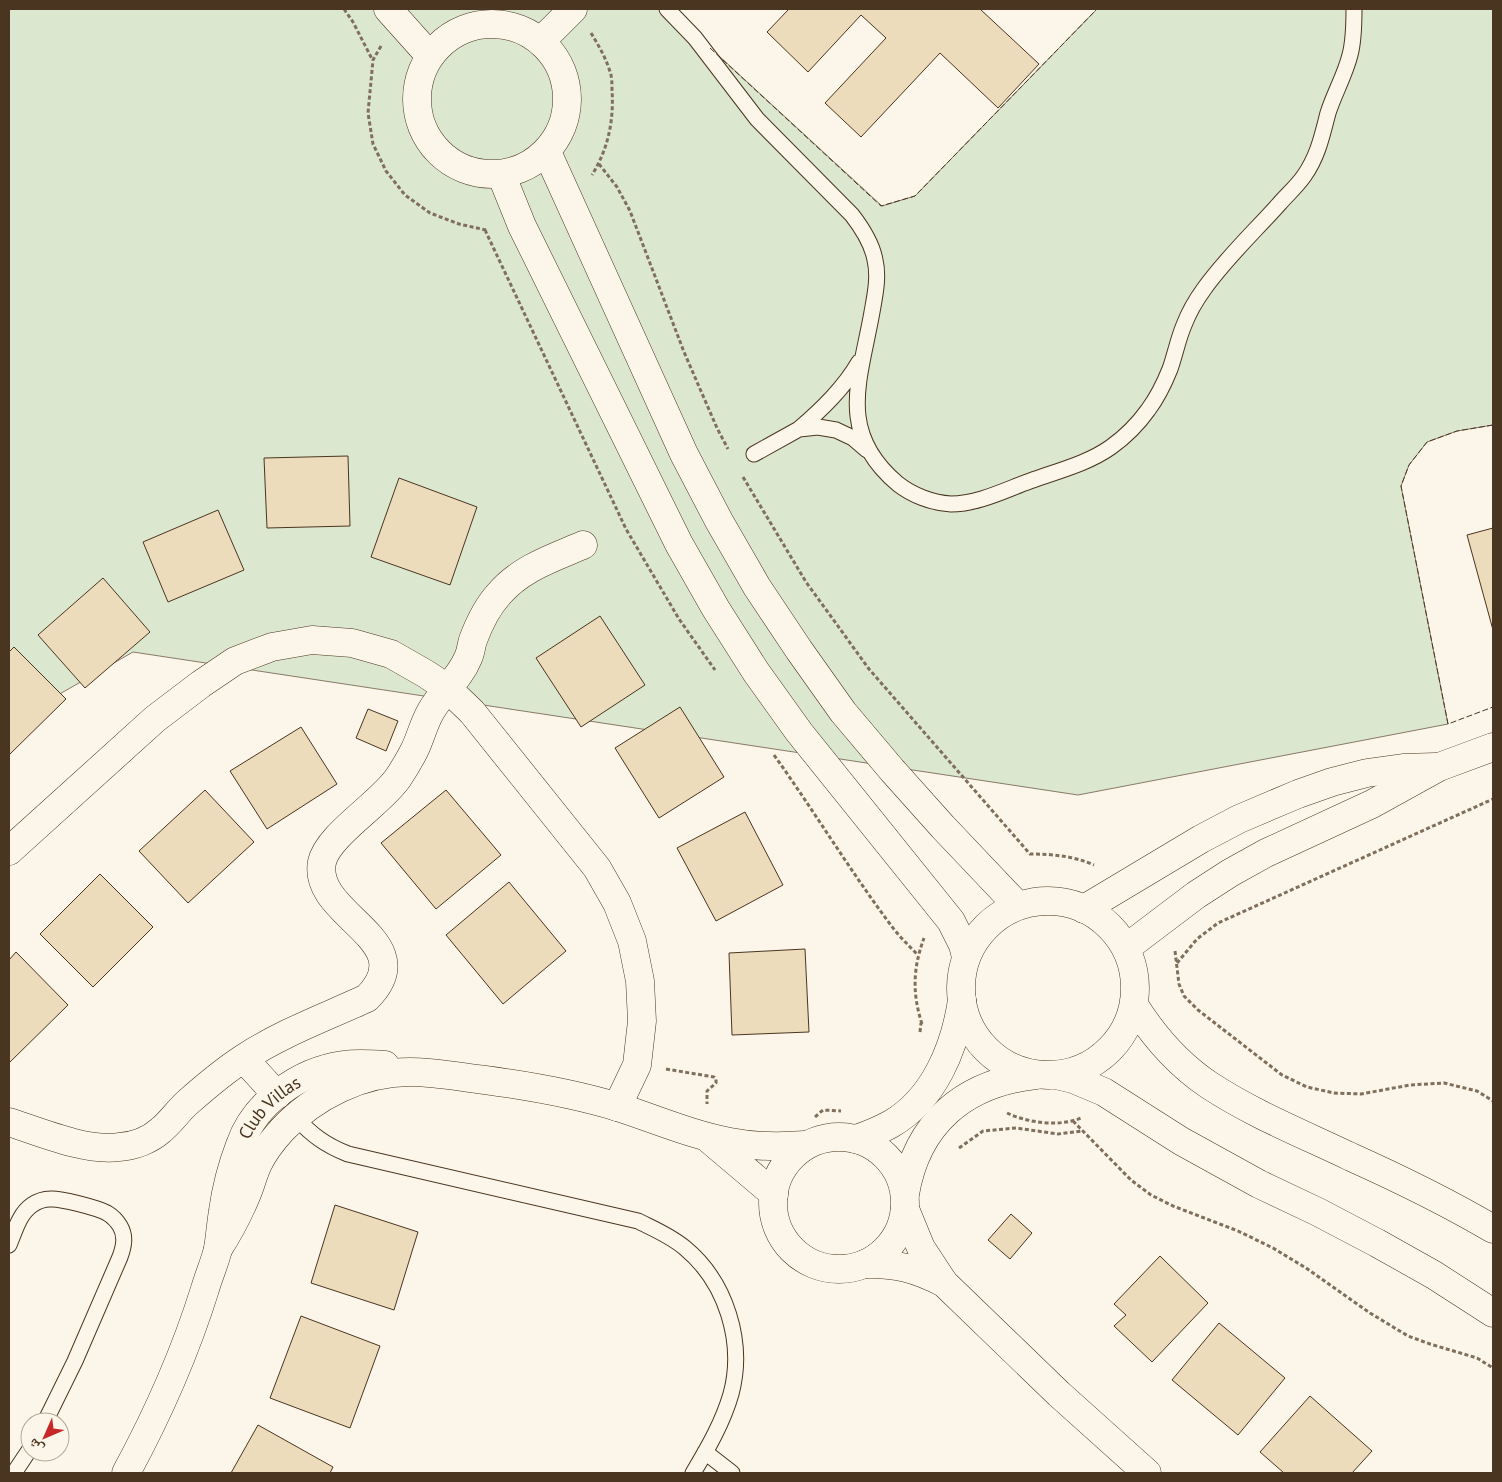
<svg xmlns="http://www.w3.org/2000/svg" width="1502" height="1482" font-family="'PT Sans','Noto Naskh Arabic',sans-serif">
<rect width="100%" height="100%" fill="#fbf6e9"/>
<!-- green -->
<path fill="#dce7d0" stroke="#887966" d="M9 9H668L882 206 915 196 1097 9H1493V425L1457 431 1427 442 1409 465 1401 486 1448 724 1078 795 133 652 9 723Z"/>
<!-- building -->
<path fill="#ecdcbc" stroke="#4a3520" d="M786 9H980L1039 64 998 108 940 53 861 137 825 103 886 38 861 15 808 72 767 32 788 10Z
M348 456 350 526 267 528 264 458Z
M399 478 477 507 450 585 371 557Z
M218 510 244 570 168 602 143 542Z
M1493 528V630L1467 535Z
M103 578 150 632 85 688 38 635Z
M600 616 645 685 581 727 536 658Z
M14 647 66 699 9 755V652Z
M680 707 724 777 659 818 615 748Z
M368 709 398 721 386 751 356 738Z
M301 727 337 784 267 829 230 771Z
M205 790 254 842 188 903 139 851Z
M446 790 501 855 436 909 381 843Z
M745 812 783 885 716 921 677 848Z
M100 874 153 927 93 987 40 934Z
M509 882 566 951 503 1004 446 935Z
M805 949 809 1032 732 1035 729 953Z
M16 952 68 1005 9 1063V960Z
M335 1205 418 1232 394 1310 311 1283Z
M1011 1214 1032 1233 1010 1259 988 1240Z
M1160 1256 1208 1303 1152 1362 1114 1326 1126 1315 1114 1304Z
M301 1316 380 1346 350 1428 270 1398Z
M1219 1323 1285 1378 1238 1435 1172 1380Z
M1310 1396 1372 1451 1352 1473H1284L1260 1452Z
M258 1425 333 1467 330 1473H231Z"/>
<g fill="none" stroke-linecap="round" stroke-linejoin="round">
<!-- service casing -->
<g stroke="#4a3520" stroke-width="17">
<path id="service" d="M667 9 695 38 757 119 852 215C862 228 872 243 875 260 879 277 875 295 872 312 860 380 836 432 898 484 912 495 932 503 951 504 978 504 1005 490 1030 481 1057 471 1087 464 1111 447 1125 437 1138 424 1148 410 1157 398 1164 384 1170 369 1175 355 1178 339 1184 325 1189 312 1196 300 1204 289 1226 258 1255 231 1280 203 1288 194 1297 186 1304 176 1318 156 1322 136 1328 113 1334 94 1345 75 1350 55 1354 40 1354 24 1354 9
M799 429C822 409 844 388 859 362
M754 454 799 429 818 427 836 430 853 438 867 450
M295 1117C312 1135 325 1145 348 1154L638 1221C654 1229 671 1236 685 1248 726 1282 745 1342 731 1394 723 1422 708 1448 693 1473
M9 1245C15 1231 19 1214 32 1205 38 1201 44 1199 50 1199 60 1198 98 1208 107 1213 112 1216 117 1221 120 1226 126 1236 124 1246 120 1257L75 1361 45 1422
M705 1452 732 1473
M14 1473 30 1449"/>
</g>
<!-- minor casing -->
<g stroke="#4a3520" stroke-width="29">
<g id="minor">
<path d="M541 41 573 9"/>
<path d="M9 851 155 719 201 684 235 661 272 647 312 640 352 643 391 654 426 674 447 688 472 712 597 868 617 903 632 941 640 981 642 1021 637 1065 617 1107"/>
<path d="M1084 909 1201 839 1239 819 1298 794 1332 782 1367 773 1403 768 1435 767"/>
<path d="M1126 948 1196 895 1230 873 1266 853 1372 804 1439 767 1493 747"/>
<path d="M244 1059 277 1095"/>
<path d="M9 1122C40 1132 87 1152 119 1147 134 1146 150 1140 161 1130 171 1122 178 1111 187 1103 205 1087 224 1071 244 1058 282 1033 326 1017 367 998 425 940 311 916 322 862 328 835 380 804 398 778 404 769 410 759 415 749 421 736 424 723 431 711 442 692 460 678 468 658 471 652 471 646 473 640 479 624 487 607 499 594 521 568 553 558 583 545"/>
<circle cx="839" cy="1203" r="66"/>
<path d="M856 1139C868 1135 880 1130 891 1124 934 1099 955 1048 962 1000"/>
<path d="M710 1140 774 1194"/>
<path d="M905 1194C917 1123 964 1083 1036 1075"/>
<path d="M905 1209 921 1248 944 1283 1059 1394 1147 1473"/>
<path d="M218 1249C229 1232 238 1215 246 1196 251 1185 253 1174 258 1164 264 1151 273 1140 282 1130 314 1096 362 1072 410 1072 434 1072 460 1077 485 1080 530 1086 575 1094 618 1107 655 1119 692 1135 730 1142 755 1147 780 1147 805 1145"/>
<path d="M865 1264C896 1263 917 1269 944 1283"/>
<path id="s1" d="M126 1473C158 1414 185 1353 205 1289 209 1275 215 1262 218 1249 220 1236 221 1223 223 1211 226 1189 232 1166 240 1145 255 1102 300 1071 343 1065 357 1063 371 1064 385 1065"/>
</g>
</g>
<!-- tertiary casing -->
<g stroke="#4a3520" stroke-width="29">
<path id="tertiary" d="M388 9 430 56
M417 99a75 75 0 1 1 150 0a75 75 0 1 1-150 0Z
M547 152 684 454 719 521 757 587 799 650 843 712 892 770 943 827 1018 906
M501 174 522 226 679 544 716 609 756 672 799 732 951 921 963 945 966 957
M961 988a87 87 0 1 1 174 0a87 87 0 1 1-174 0Z
M1134 1005C1153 1035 1179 1065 1209 1085 1253 1114 1303 1134 1351 1157 1400 1179 1447 1202 1493 1229
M1056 1075 1073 1079 1104 1092 1181 1141 1259 1184 1318 1212 1377 1243 1434 1275 1493 1313"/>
</g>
<!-- path -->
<path stroke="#7f6f5c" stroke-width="3" stroke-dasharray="4 2.5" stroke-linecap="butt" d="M344 9 353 22 372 59
M591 33C599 46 607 60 611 75 612 80 612 85 612 90 614 121 608 149 592 175
M381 46 373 60 368 113 373 144 386 171 405 195 430 213 459 224 486 230
M599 164 617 187 630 211 684 352 717 428 728 449
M485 230 626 529 679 619 715 670
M743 477 806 582 869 669 1030 854C1053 854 1073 856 1094 865
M774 755C814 811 849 869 890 924 898 935 908 945 918 955
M1175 951 1179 984 1184 996 1198 1010 1282 1075 1307 1087 1334 1093 1361 1094 1410 1085 1444 1083 1477 1091 1493 1101
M1177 963 1197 939 1218 923 1493 799
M922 1024C912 993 913 968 924 938
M920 1032 921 1023
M666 1069 714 1077 716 1079V1083L707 1091V1104
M1007 1113C1028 1123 1060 1127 1081 1118
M815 1117 823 1110 841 1111
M1073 1121 1131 1180 1151 1195 1173 1206 1238 1231 1273 1248 1306 1268 1370 1313 1408 1336 1430 1344 1477 1358 1493 1368
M959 1148 983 1131 1016 1128 1058 1134 1082 1131"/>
<!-- service -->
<use href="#service" stroke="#fbf6e9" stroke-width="15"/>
<!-- minor -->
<use href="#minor" stroke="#fbf6e9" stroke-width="28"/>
<!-- tertiary -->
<use href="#tertiary" stroke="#fbf6e9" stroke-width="28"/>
<!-- fence -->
<path stroke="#4a3520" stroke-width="1" stroke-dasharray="6 2.5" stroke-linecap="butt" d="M710 48 881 206 915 196 1097 9
M1493 425 1457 431 1427 442 1409 465 1401 486 1448 724 1493 707"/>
</g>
<g text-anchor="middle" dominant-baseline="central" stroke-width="4" stroke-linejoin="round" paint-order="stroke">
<!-- street labels -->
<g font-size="18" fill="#4a3520" stroke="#fbf6e9">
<text stroke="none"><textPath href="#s1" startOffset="398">Club Villas</textPath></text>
</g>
</g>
<!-- border -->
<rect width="1502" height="1482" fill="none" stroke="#4a3520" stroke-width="20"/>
<!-- north arrow -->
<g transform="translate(45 1437) rotate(225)"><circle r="24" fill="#fbf6e9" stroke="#b4a999"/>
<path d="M0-4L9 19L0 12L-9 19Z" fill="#c62828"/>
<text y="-8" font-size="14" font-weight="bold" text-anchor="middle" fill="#4a3520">ش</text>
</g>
</svg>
